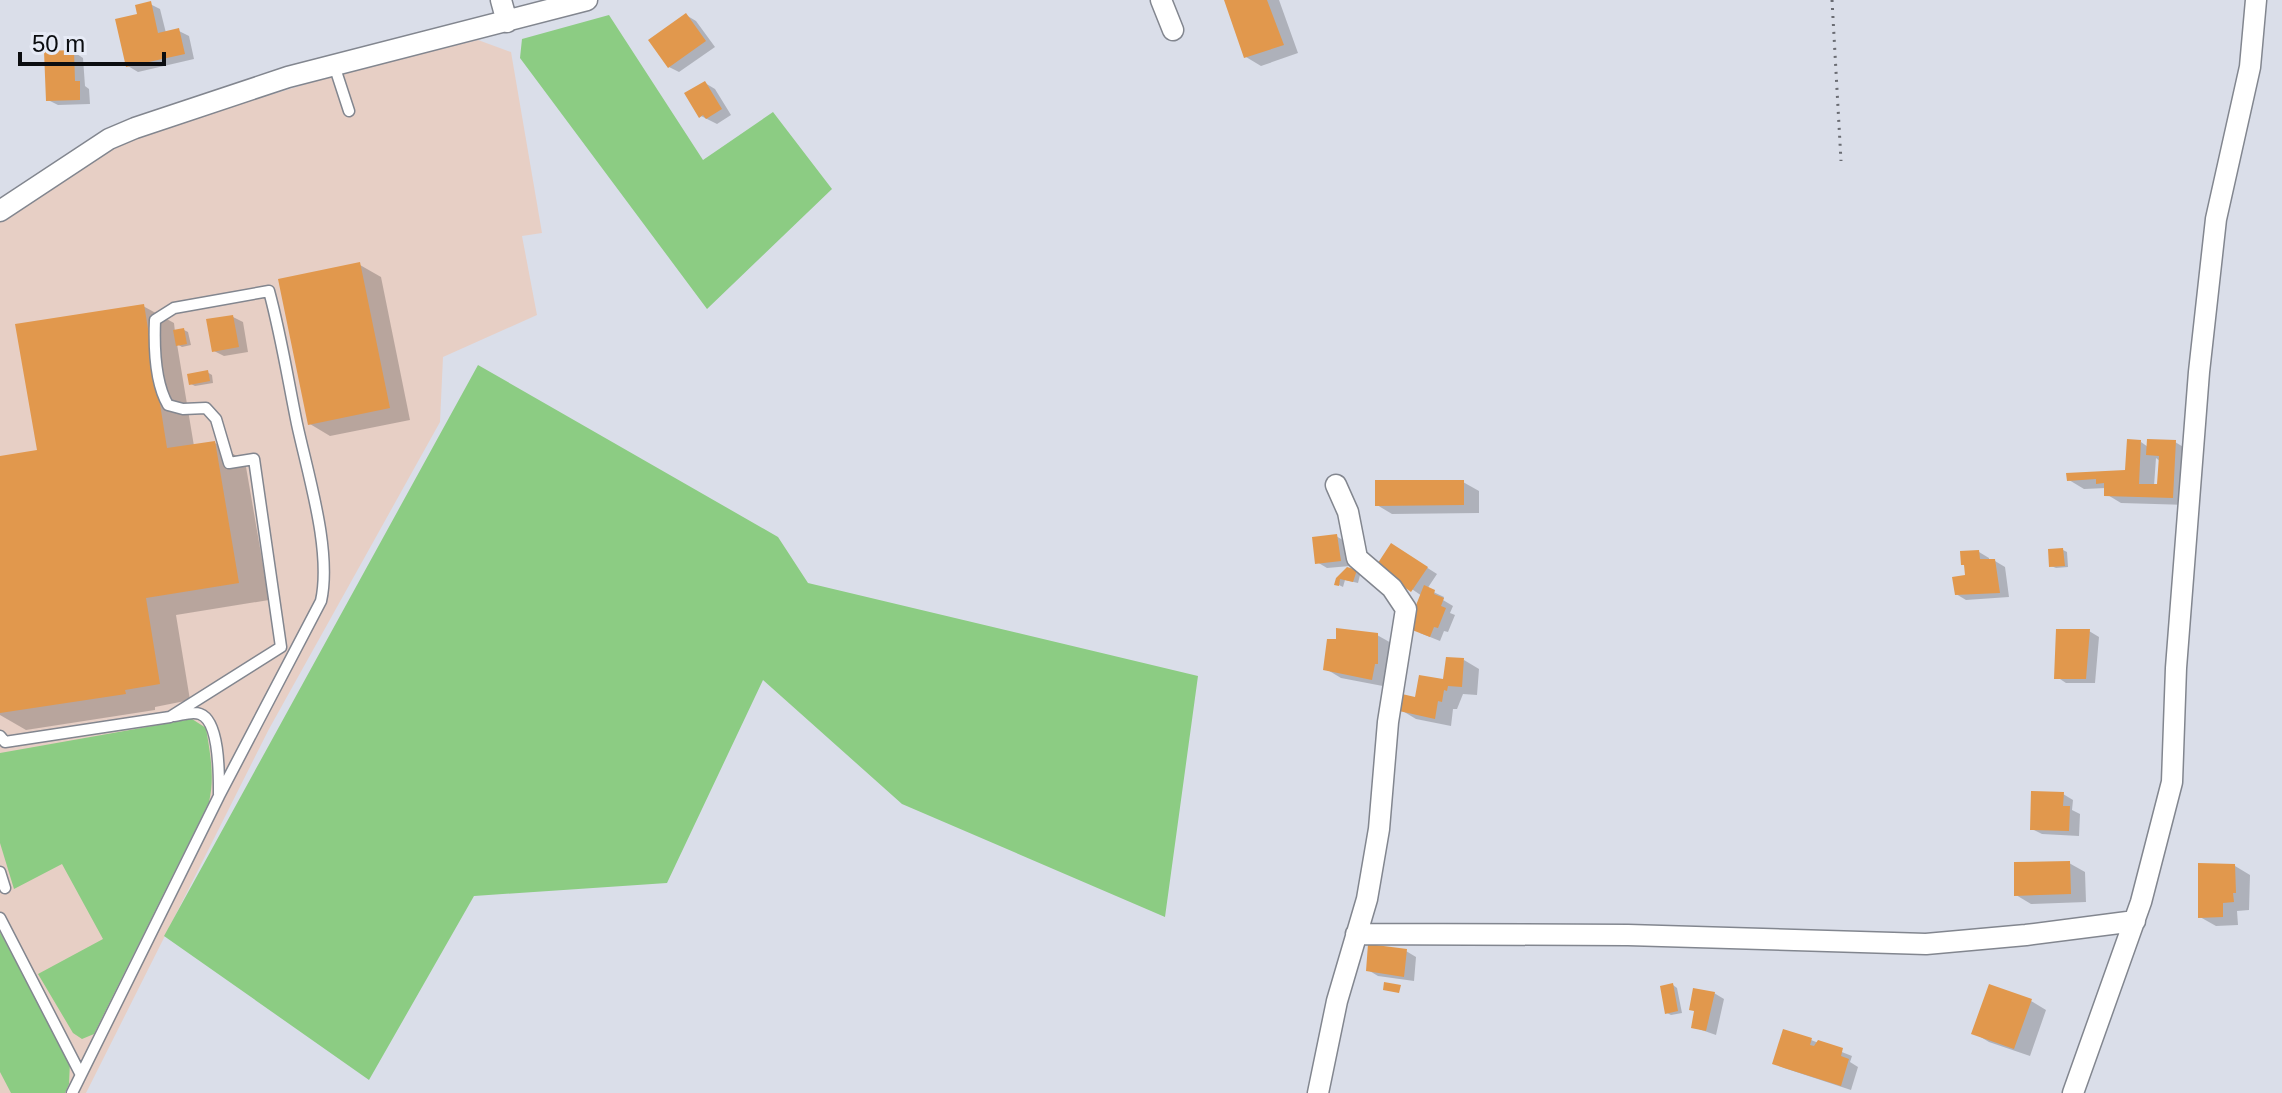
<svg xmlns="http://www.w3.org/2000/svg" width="2282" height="1093" font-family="Helvetica,sans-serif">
<rect width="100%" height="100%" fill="#dadee9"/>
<!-- medical -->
<path fill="#e7cfc5" d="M478 40 511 52 542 233 522 236 537 315 443 357 440 422 269 729 86 1093H0V221L120 140 359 68Z"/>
<!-- green -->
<path fill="#8ccc83" d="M609 15 703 160 773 112 832 189 707 309 520 58 522 39Z
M478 365 778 537 808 583 1198 676 1165 917 902 804 763 680 667 883 474 896 369 1080 164 936Z
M192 719 206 728C210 753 215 777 209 802L94 1034 82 1039 73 1033 38 974 103 939 62 864 14 889 0 843V753Z
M0 932 70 1062 69 1084 65 1093H11L0 1072Z"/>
<!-- shadow -->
<path fill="#0003" fill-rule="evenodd" d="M1227 0H1279L1298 53 1261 66 1246 57Z
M150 4 160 9 166 33 179 31 189 36 194 59 138 72 128 66 139 15Z
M686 15 696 21 715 47 679 72 669 67Z
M74 52 83 58 85 86 89 89 90 104 58 105 48 100Z
M705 83 715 89 731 115 717 124 701 116Z
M360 265 381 277 410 420 330 436 310 424Z
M143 306 174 323 175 332 184 330 188 332 191 345 182 347 177 344 194 446 215 443 245 461 269 600 176 615 190 700 155 707V710L26 730 0 715V458L39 452Z
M233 317 243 322 248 352 224 356 214 351Z
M207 372 212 375 213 383 195 386 191 384Z
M2141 442 2148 447 2175 442 2190 451 2188 505 2121 503 2106 494V488L2084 489 2069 480 2127 472ZM2156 458 2161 462 2159 486H2154Z
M1463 482 1479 491V513L1392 514 1377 505Z
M1336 536 1346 542 1350 566 1327 568 1317 562Z
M2063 550 2067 552 2068 567 2056 568 2051 566Z
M1401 551 1437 574 1427 589 1444 597 1443 600 1453 606 1450 613 1455 615 1448 632 1444 631 1440 641 1420 633 1422 596 1378 566Z
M1979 552 1989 558V561H1995L2005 567 2009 597 1966 600 1956 594Z
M1356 572 1360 575 1358 583 1345 580 1343 587 1337 584 1338 579Z
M2089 631 2099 637 2095 683H2066L2057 677Z
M1377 635 1393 644 1388 687 1341 678 1326 669Z
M1464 660 1479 669 1477 695 1463 694 1457 709H1453L1451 726 1416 719 1401 710 1444 682Z
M2063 794 2073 800 2072 810 2080 814 2079 836 2042 834 2032 829Z
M2069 863 2085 872 2086 902 2031 904 2016 895Z
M2235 866 2250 875 2249 910 2237 911 2238 925 2216 926 2200 917Z
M1406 951 1416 957 1414 981 1378 976 1368 970Z
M1673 985 1677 988 1682 1013 1671 1015 1667 1013Z
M1714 993 1724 999 1716 1035 1693 1027 1696 1012Z
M2031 1001 2046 1010 2030 1056 1989 1042 1974 1033Z
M1811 1040 1852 1056 1850 1062 1858 1067 1851 1090 1784 1068 1774 1063Z"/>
<!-- building -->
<path fill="#e1984d" d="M1224 0H1267L1284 45 1244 58Z
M151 1 158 33 179 28 185 54 126 67 115 19 137 14 135 5Z
M686 13 706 41 668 68 648 40Z
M74 50 75 81H80V100L46 101 44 51Z
M705 81 722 109 706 119 703 115 699 118 684 93Z
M360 262 390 408 308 425 278 279Z
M144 304 167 448 215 441 239 583 146 598 160 684 125 690 126 694 0 713V456L37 450 15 324Z
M233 315 239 347 212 352 206 319Z
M184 328 187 344 176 346 173 330Z
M208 370 210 381 189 385 187 374Z
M2127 439 2141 440 2139 484H2157L2159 456 2146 455 2147 439 2176 440 2173 498 2104 496V483L2096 484V479L2067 481 2066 473 2125 470Z
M1375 480H1464V505L1375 506Z
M1337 534 1341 561 1315 564 1312 537Z
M1391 543 1428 567 1411 592 1376 566Z
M2063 548 2065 566 2049 567 2048 549Z
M1979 550 1980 559H1995L2000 593 1955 595 1952 577 1965 575 1964 565H1961L1960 551Z
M1347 567 1357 570 1353 582 1340 579 1339 586 1334 585 1336 578Z
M1424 585 1435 590 1434 594 1444 598 1441 606 1446 608 1438 628 1434 627 1430 637 1407 628Z
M1336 628 1378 633V664H1375L1372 680 1323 670 1327 639H1336Z
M2056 629H2090L2086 679H2054Z
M1446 657 1464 658 1462 687 1448 686 1447 691 1444 690 1442 702 1438 701 1435 719 1399 711 1402 694 1415 697 1419 675 1443 679Z
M2031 791 2064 792 2063 806H2070L2069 831 2030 830Z
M2070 861 2071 894 2014 896V862Z
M2198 863 2235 864 2236 893H2233L2234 902 2223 903V917L2198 918Z
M1368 944 1407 949 1404 977 1366 971Z
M1384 982 1401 985 1399 993 1383 990Z
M1673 983 1678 1011 1665 1014 1660 986Z
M1989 984 2032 999 2014 1049 1971 1034Z
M1693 988 1715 992 1706 1031 1691 1028 1694 1011 1689 1010Z
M1783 1029 1812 1038 1810 1045 1814 1046 1818 1040 1843 1048 1841 1056 1849 1059 1841 1086 1772 1064Z"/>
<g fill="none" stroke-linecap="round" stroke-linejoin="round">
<!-- service casing -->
<g stroke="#82868f" stroke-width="13">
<path id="service" d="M334 65 349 111
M174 716C182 715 192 711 200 714 220 721 219 776 219 794
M0 736 5 742 170 717 281 647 254 459 229 463 216 419 206 408 183 409 168 405C155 383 154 345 155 320L174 308 269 291C281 335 288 380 297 424 308 475 332 551 321 601L219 796 72 1093
M0 872 5 888
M0 918 81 1075"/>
</g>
<!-- minor casing -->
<g stroke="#82868f" stroke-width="23">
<path id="minor" d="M501 0 507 22
M1161 0 1173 30
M0 211 109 139 135 128 288 77 587 0
M1356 934 1628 935 1926 944 2026 935 2135 921
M1318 1093 1337 1001 1367 899 1379 829 1388 722 1406 609 1392 588 1357 558 1348 512 1336 485
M2073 1093 2141 902 2172 782 2176 668 2199 372 2216 219 2250 67 2256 0"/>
</g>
<!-- path -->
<path stroke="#6a6c73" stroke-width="3" stroke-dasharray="2 6" stroke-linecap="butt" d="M1832 0 1841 161"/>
<!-- service -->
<use href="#service" stroke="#fff" stroke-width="10"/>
<!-- minor -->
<use href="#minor" stroke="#fff" stroke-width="20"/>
</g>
<!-- scale -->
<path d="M20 52v12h144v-12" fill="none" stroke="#0b0d10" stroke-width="4"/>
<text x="32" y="52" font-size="24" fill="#0b0d10" stroke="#e7ebf6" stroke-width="6" paint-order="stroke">50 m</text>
</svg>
